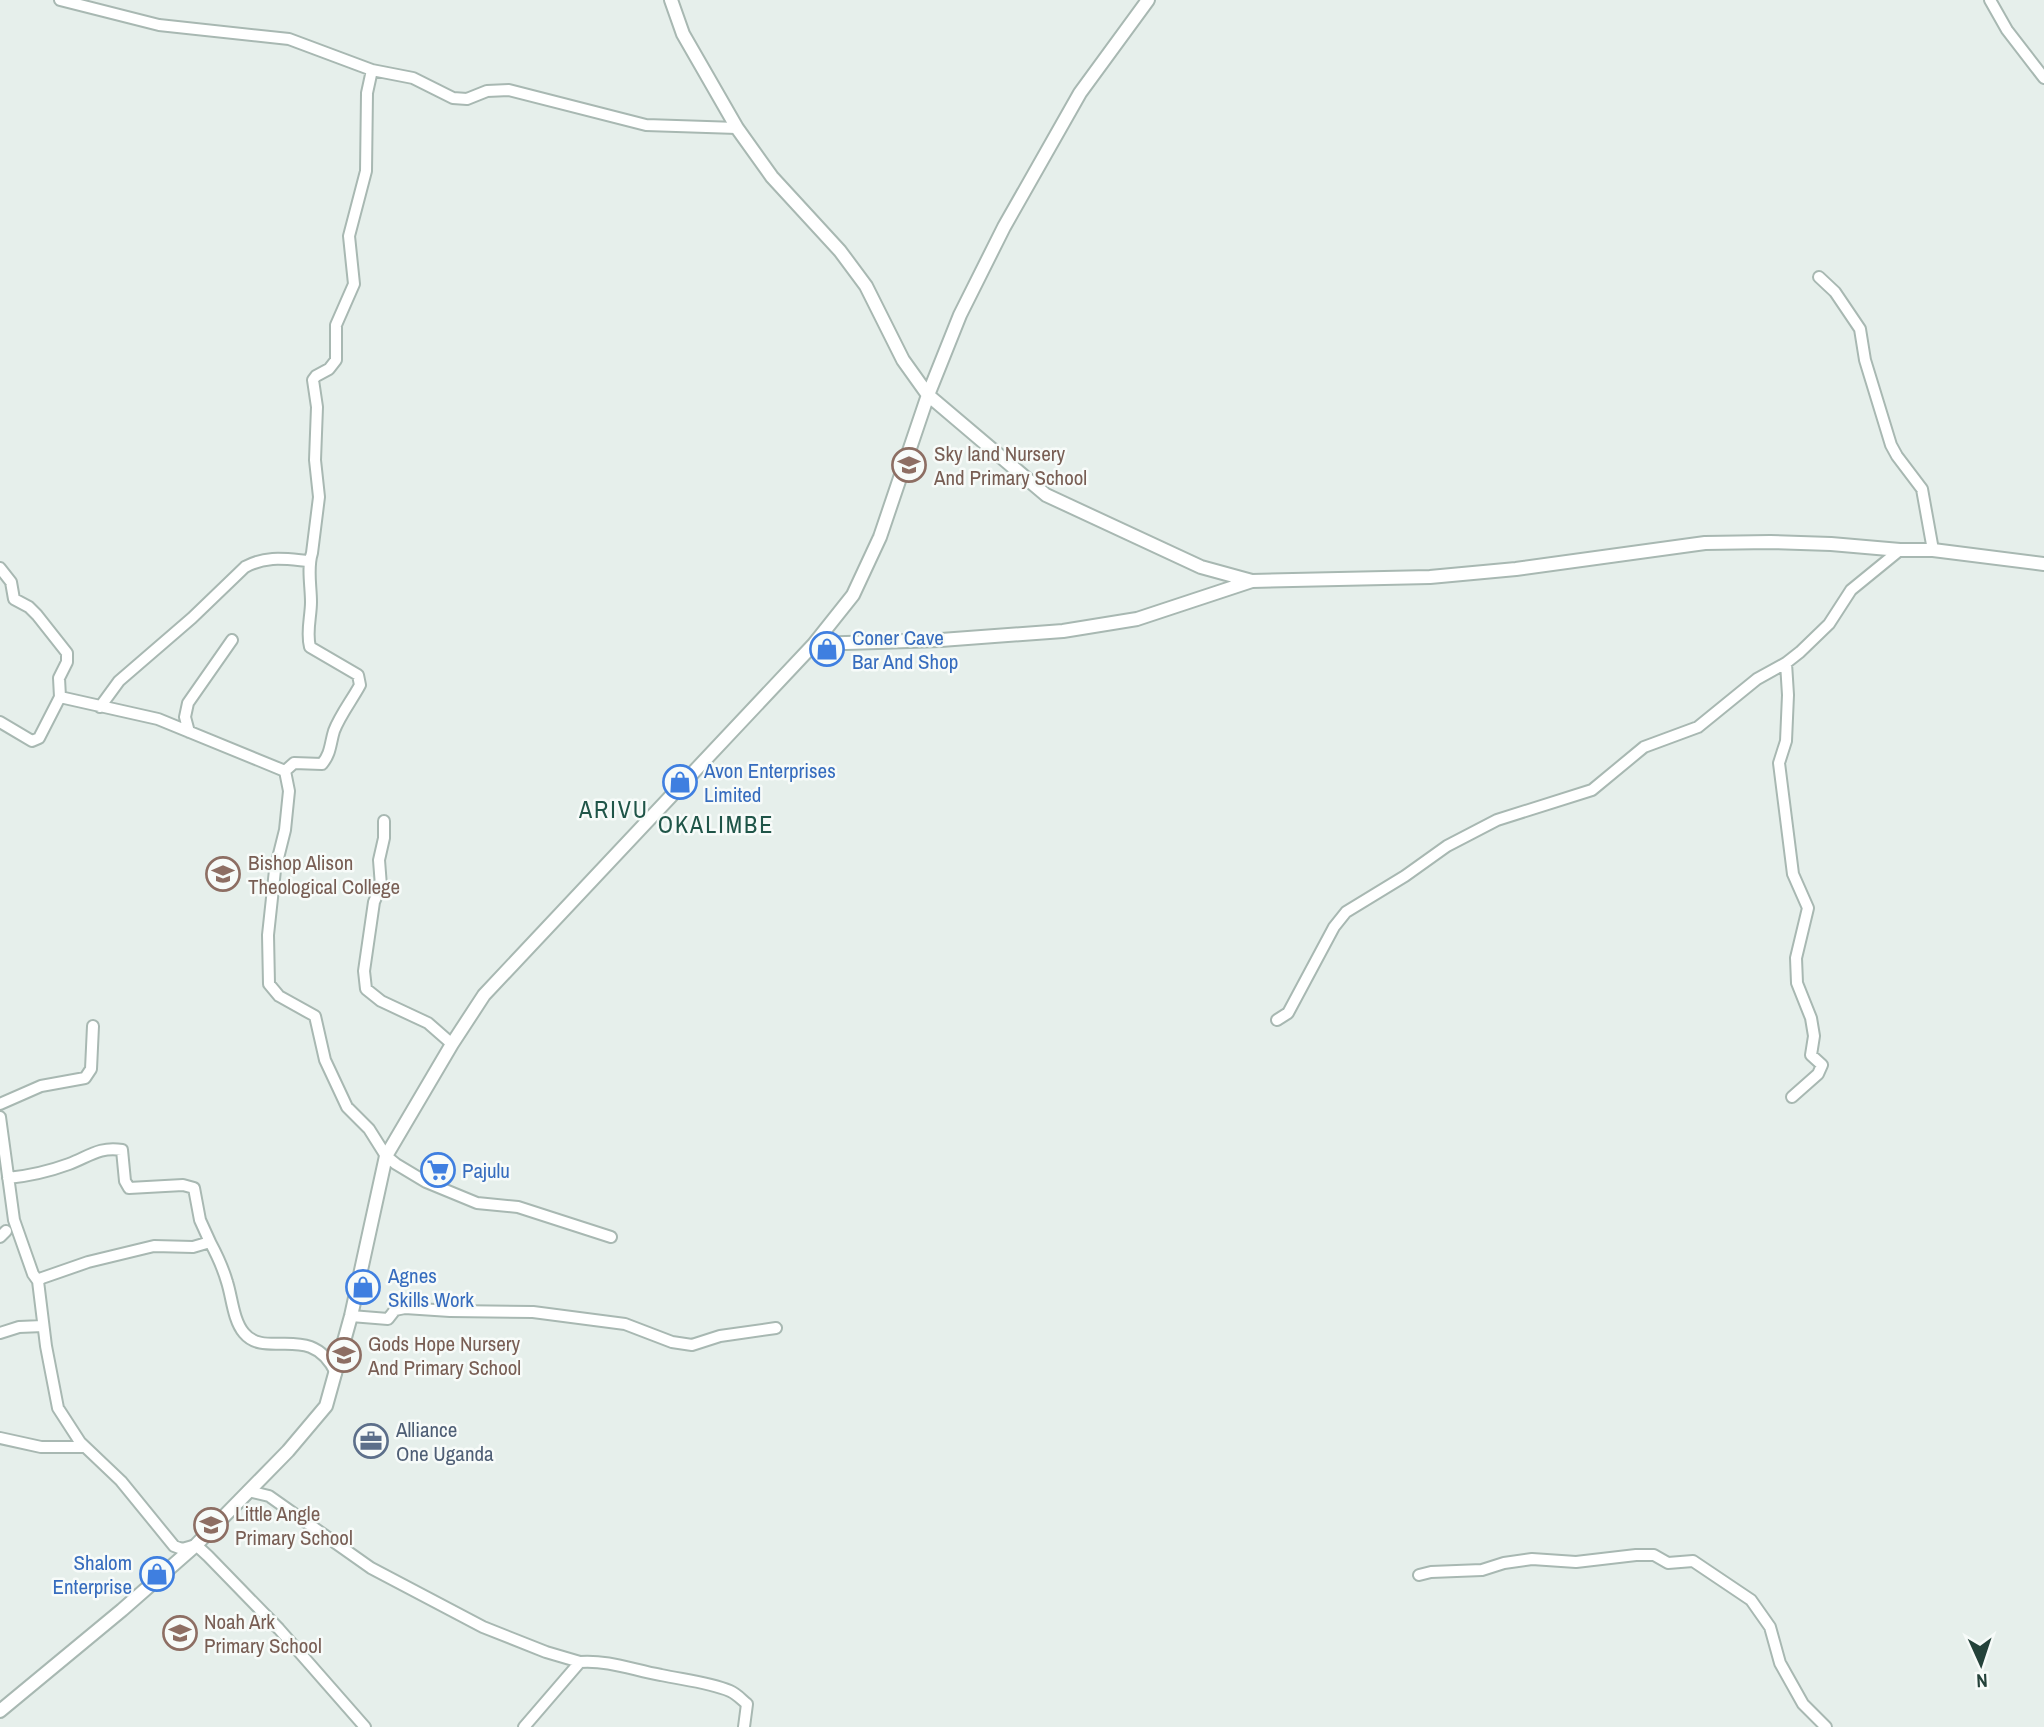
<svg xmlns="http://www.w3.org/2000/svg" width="2044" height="1727" font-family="'Archivo Narrow',sans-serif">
<rect width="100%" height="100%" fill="#e6efeb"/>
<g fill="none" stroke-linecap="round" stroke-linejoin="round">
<!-- minor casing -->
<g stroke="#a8b8b2" stroke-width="14">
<path id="minor" d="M60 0 159 25 289 39 372 70 413 78 453 98 467 99 487 91 509 90 646 125 737 128
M1990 0 2007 30 2044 78
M1819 277 1835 292 1860 329 1865 360 1891 445 1897 456 1922 489 1933 550
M0 568 11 582 14 599 29 607 37 615 67 653V662L59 678 60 697 158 719 285 771 289 791 285 830 275 870 268 935 269 984 279 996 315 1016 325 1060 347 1107 369 1129 386 1156 396 1164 426 1182 477 1203 518 1207 611 1237
M1786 663 1788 695 1786 741 1779 763 1793 874 1808 908 1796 958 1797 983 1811 1018 1814 1036 1811 1055 1822 1065 1818 1074 1792 1097
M100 707 119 681 192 618 245 567C267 555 286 559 309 561
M0 722 32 741 39 738 60 697
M189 732 185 717 188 703 232 640
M285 771 294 763 322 764C331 753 330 744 334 731 340 715 352 700 360 685L358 675 310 647C306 632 311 617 311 602 311 586 307 568 312 553L319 497 315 460 317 407 313 380 316 376 329 369 336 360V325L354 284 349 236 366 171 367 93 372 70
M384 821V838L379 860 381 886 374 902 364 971 366 989 381 1001 428 1023 452 1044
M1277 1020 1288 1013 1334 927 1346 912 1405 876 1447 846 1497 820 1592 790 1644 747 1698 727 1757 679 1786 663 1800 652 1829 624 1851 590 1900 550
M0 1104 41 1086 85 1078 91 1069 93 1026
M0 1117 14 1220 33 1274 38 1281 46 1346 58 1408 80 1442 121 1481 174 1546 182 1549 196 1545 208 1556 279 1629 365 1727
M8 1178C28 1176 50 1171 69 1164 88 1157 100 1146 122 1150L125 1181 129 1188 183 1185 194 1188 200 1220 210 1242
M0 1237 6 1231
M38 1281 42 1278 88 1262 154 1246 193 1247 210 1242C217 1255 223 1268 227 1282 232 1297 233 1320 244 1333 266 1360 311 1321 336 1373
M351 1316 388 1319 395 1310 405 1308 450 1311 533 1312 625 1324 672 1342 692 1345 720 1336 776 1328
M0 1333 19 1327 43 1326
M0 1438 41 1447H85
M248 1491 269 1496 371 1568 483 1627 546 1652 580 1662
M1419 1575 1431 1572 1482 1570 1504 1563 1532 1559 1576 1562 1636 1555H1654L1668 1563 1693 1561 1751 1600 1770 1627 1780 1663 1803 1704 1826 1727
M524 1727 580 1662C609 1660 633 1670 661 1675 684 1680 708 1682 730 1691 737 1694 742 1700 747 1704L744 1727"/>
</g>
<!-- tertiary casing -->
<g stroke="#a8b8b2" stroke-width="16">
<path id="tertiary" d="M671 0 683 34 737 128 772 177 840 251 866 286 903 360 928 395 1046 495 1201 567 1252 581
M814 644 941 640 1063 631 1137 619 1252 581 1430 577 1516 569 1705 543 1770 542 1831 544 1900 550H1933L2044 564
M0 1711 122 1610 196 1545 288 1451 326 1406 351 1316 386 1156 452 1044 484 995 814 644 853 595 880 537 928 395 960 315 1004 227 1080 93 1148 0"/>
</g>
<!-- minor -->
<use href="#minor" stroke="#fff" stroke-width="10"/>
<!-- tertiary -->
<use href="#tertiary" stroke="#fff" stroke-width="12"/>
</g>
<!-- icons -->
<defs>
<g id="school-ring" transform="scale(1.75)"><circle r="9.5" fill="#f7fbf9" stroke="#8d6e63" stroke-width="1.5"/><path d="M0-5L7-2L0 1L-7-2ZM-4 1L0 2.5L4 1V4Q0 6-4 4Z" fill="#8d6e63"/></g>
<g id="shop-ring" transform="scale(1.75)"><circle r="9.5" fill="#f7fbf9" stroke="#3f7fe0" stroke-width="1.5"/><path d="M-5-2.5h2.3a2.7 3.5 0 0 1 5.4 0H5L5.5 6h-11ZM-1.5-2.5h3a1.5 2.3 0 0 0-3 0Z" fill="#3f7fe0"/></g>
<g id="supermarket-ring" transform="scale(1.75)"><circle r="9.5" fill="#f7fbf9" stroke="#3f7fe0" stroke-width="1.5"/><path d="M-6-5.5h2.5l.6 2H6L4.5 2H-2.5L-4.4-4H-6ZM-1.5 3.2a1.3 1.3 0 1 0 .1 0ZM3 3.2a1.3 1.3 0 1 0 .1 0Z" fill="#3f7fe0"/></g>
<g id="office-ring" transform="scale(1.75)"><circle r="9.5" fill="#f7fbf9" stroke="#5c6f8a" stroke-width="1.5"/><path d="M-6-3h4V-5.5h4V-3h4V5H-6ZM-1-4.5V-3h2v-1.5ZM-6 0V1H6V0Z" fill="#5c6f8a"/></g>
</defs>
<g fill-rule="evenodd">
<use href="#school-ring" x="909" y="465"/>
<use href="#shop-ring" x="827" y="649"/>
<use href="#shop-ring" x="680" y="782"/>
<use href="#school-ring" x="223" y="874"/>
<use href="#supermarket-ring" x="438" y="1170"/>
<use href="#shop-ring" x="363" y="1287"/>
<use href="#school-ring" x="344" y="1355"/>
<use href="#office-ring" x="371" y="1441"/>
<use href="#school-ring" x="211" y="1525"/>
<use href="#shop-ring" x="157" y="1574"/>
<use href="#school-ring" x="180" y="1633"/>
</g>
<g text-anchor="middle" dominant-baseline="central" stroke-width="5" stroke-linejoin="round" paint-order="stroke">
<!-- education labels -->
<g font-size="21" fill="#785e54" stroke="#f7fbf9" text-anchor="start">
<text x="934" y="453">Sky land Nursery<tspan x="934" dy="24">And Primary School</tspan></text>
<text x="248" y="862">Bishop Alison<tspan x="248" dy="24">Theological College</tspan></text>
<text x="368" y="1343">Gods Hope Nursery<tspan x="368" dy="24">And Primary School</tspan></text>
<text x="235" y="1513">Little Angle<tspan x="235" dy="24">Primary School</tspan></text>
<text x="204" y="1621">Noah Ark<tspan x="204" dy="24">Primary School</tspan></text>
</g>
<!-- shop labels -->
<g font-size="21" fill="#366cbe" stroke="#f7fbf9" text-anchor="start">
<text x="852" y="637">Coner Cave<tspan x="852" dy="24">Bar And Shop</tspan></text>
<text x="704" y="770">Avon Enterprises<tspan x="704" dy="24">Limited</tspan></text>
<text x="462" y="1170">Pajulu</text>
<text x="388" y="1275">Agnes<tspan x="388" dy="24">Skills Work</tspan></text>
<text x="132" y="1562" text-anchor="end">Shalom<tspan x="132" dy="24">Enterprise</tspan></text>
</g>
<!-- service labels -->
<g font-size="21" fill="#4e5e75" stroke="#f7fbf9" text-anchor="start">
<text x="396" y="1429">Alliance<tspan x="396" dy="24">One Uganda</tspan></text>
</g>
<!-- quarter labels -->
<g font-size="24" letter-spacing="2" fill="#1f5548" stroke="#f7fbf9">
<text x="614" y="809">ARIVU</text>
<text x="716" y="824">OKALIMBE</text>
</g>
</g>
<!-- north arrow -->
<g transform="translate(1981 1664) rotate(177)" stroke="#f7fbf9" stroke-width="5" paint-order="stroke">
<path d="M0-5L12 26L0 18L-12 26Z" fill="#24423a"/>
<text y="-10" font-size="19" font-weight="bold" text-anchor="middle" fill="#24423a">N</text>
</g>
</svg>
